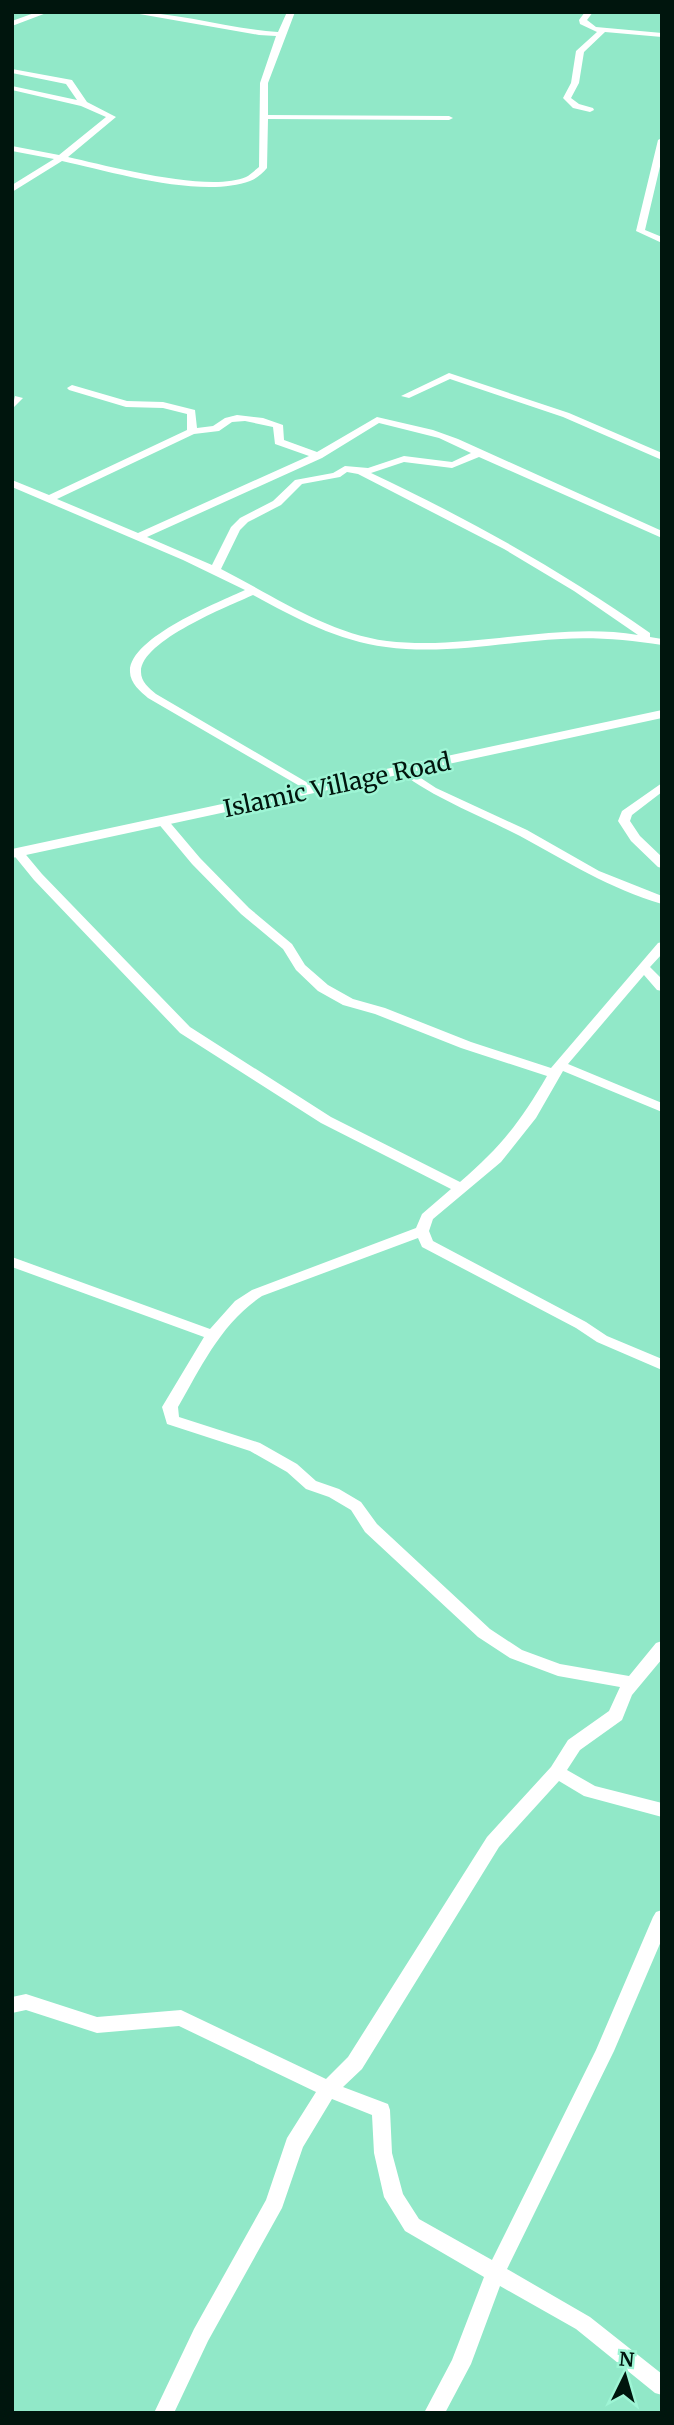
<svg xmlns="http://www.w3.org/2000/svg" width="674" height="2425" font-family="Merriweather,serif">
<rect width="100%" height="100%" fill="#91e8c8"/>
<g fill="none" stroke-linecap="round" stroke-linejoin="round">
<!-- minor -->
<path fill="#fff" fill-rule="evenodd" d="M37 12H49L12 26V21Z
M128 12C179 12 228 29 278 32L287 12H295L268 83V115L449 116 453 118 449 120 268 119 267 168C263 173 256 179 250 181 202 199 112 172 62 161L12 192V185L54 159 12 151V146L59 155 106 117 81 106 12 90V86L77 100 66 84 12 73V69L72 80 87 102 116 117 68 157C108 166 209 193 246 177 250 175 255 170 259 167L260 83 276 36 259 35Z
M585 12H593L587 20 596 27 662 33V37L605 32 584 52 579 83 571 98 579 104 593 108 594 110 590 112 573 108 563 98 571 83 576 51 597 32 580 24 579 20Z
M662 138V158L645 230 662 237V243L636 231 658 140Z
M449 373 569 413 662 453V460L563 417 450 379 409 398 401 396Z
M72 385 127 401 163 402 195 410 197 428 213 426 225 418 237 415 263 418 283 425 284 440 317 452 377 417 433 430 458 439 662 531V538L479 457 452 468 404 462 371 473C469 519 562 571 650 633V637L662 639V645C628 640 596 637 561 639 503 642 444 655 386 647 338 641 295 618 253 595 229 606 140 641 141 672 141 682 149 688 156 694L320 790 318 792H310L148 698C141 692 130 683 130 672 128 638 219 602 245 590L183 560 12 487V480L49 495 187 430V414L163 408 126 407 69 390 67 388ZM245 421 273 427 275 444 309 456 138 533 57 499 194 434 219 431 232 422ZM379 423 439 438 471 453 452 462 404 456 368 468 345 466 333 473 295 480 273 501 240 518 231 527 212 565 147 537 322 458ZM347 472 358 474 504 549 574 591 638 635C555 621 471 651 387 641 327 633 274 596 221 569L240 530 248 522 281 505 302 484 340 477Z
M15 396 23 398 12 409Z
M404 767 436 788 527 830 599 871 662 896V904C610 889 566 861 520 836 478 814 439 801 400 772V768Z
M662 783V792L632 815 630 821 640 836 662 857V868L658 867 631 841 618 821 622 811Z
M163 818 167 819 200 858 249 908 292 944 305 965 328 985 353 999 385 1008 471 1042 551 1068 658 943 662 942V954L650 967 662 979V991L657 990 644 975 568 1064 662 1103V1112L563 1071 536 1118 501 1162 433 1219 429 1231 433 1241 586 1322 607 1336 662 1359V1370L597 1342 576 1328 422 1247 418 1238 262 1296C222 1322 201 1367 178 1407L179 1417 260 1443 297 1464 316 1481 339 1489 361 1502 377 1524 490 1629 522 1650 560 1664 629 1676 656 1643 662 1641V1659L632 1695 622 1720 580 1750 567 1770 595 1786 662 1803V1817L584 1796 559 1781 499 1847 362 2069 343 2087 388 2104 390 2110 392 2153 403 2194 419 2219 492 2260 596 2050 653 1917 656 1912 662 1910V1939L614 2051 507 2269 590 2317 662 2374V2395L655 2393 576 2329 500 2286 471 2364 445 2413H424L452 2360 484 2277 405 2231 384 2197 374 2153 372 2115 332 2099 303 2147 282 2208 208 2341 174 2413H154L194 2329 266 2200 287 2138 316 2092 179 2026 97 2033 26 2010 12 2013V1997L26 1994 97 2017 181 2010 326 2079 348 2057 487 1837 551 1767 568 1740 609 1711 620 1687 558 1676 510 1658 478 1637 365 1532 351 1510 329 1497 306 1489 287 1472 250 1451 167 1424 162 1407 204 1337 12 1267V1257L210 1329 235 1301 252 1290 416 1228 422 1214 451 1189 321 1123 180 1033 34 880 12 853 14 850H22L42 874 190 1027 331 1117 460 1182C500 1148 521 1121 547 1076L461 1048 375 1014 343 1005 318 991 296 970 283 949 241 914 192 864 157 822Z"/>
<!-- tertiary -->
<path fill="#fff" fill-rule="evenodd" d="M662 710V718L12 858V849Z"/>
</g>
<g text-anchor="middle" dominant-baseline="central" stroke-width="5" stroke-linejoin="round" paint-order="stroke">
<!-- street labels -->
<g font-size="24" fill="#00150d" stroke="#9ef5d5">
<text transform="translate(337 785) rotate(-12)">Islamic Village Road</text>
</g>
</g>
<!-- border -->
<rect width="674" height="2425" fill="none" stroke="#00150d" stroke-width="28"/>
<!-- north arrow -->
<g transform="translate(625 2376) rotate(5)" stroke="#9ef5d5" stroke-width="5" paint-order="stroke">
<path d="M0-5L12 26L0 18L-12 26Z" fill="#00150d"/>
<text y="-10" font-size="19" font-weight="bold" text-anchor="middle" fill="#00150d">N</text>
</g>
</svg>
